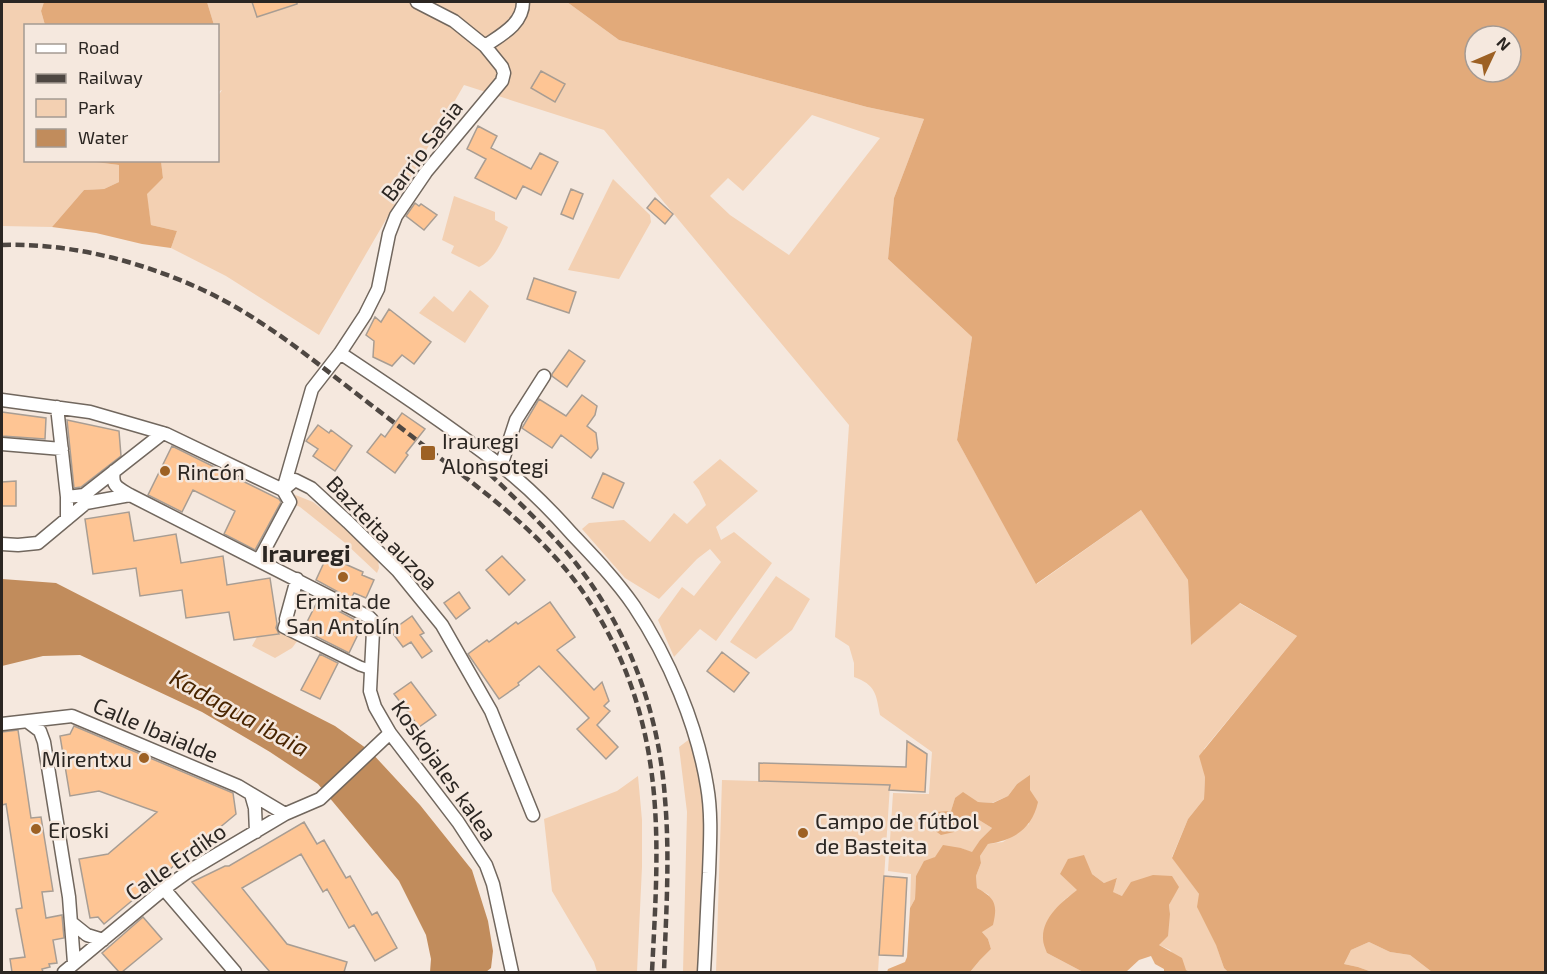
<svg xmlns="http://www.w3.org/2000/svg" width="1547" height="974" font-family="'Exo 2',sans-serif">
<rect width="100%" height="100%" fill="#f5e8de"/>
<!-- green -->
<path fill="#f3d0b2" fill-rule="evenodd" d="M2 2H44L41 11 45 25 26 26V160L94 161 95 162 119 165V182L104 189 84 190 52 227 2 226Z
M207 2H567L619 40 867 107 924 119 894 198 888 259 972 337 957 440 1037 584 1141 510 1188 580 1191 645 1239 603 1297 636 1204 749 1205 777 1204 799 1188 819 1172 857 1199 894 1224 968 1228 972H1190L1186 970 1170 950 1159 945 1170 914 1169 905 1178 887 1122 896 1112 892 1117 879 1104 883 1092 874H1060L1078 890 1064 900 1047 953 1083 972H970L980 960 991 949 988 939 982 932 989 895 977 888 976 876 981 863 980 856 988 844 1003 842 1029 824 1030 776 1017 784 1008 796 992 803 978 802 955 798 951 811 954 832 964 820H979L992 828 980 840 972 853 961 848 935 857 916 876 915 899 910 908 911 874 888 871 893 793 929 794 932 752 880 715C876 694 876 685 854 677V663L849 646 835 637 849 425 604 130 464 85 319 335 226 276 171 248 177 231 151 225 146 193 163 178 161 161 218 160V96L222 90 218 92V58L219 56 218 45V26L214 25ZM812 115 880 138 789 255 730 215 710 196 728 178 743 191Z
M613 179 650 215 651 222 619 279 568 270Z
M454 196 495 212V220L508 227C501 242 495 260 479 267L451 253 454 246 442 240Z
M470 290 489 306 465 343 419 313 434 296 453 312Z
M720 459 758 491 716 527 721 540 734 532 772 563 716 641 700 629 674 657 658 620 682 587 694 596 721 562 710 549 697 559 659 599 625 578 582 529 589 523 624 520 650 542 674 513 687 524 706 505 699 490 693 482Z
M283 490 313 502 346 528 378 559 379 568 377 573 344 542 300 507 290 502Z
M776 576 810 599 792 630 756 659 730 642Z
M284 632 298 640 292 648 275 658 252 646 257 637Z
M691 738 705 748 713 783 709 972H683L687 812 679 747Z
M638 776 642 820V867L637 972H597L594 962 552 891 544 819 617 791Z
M722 780 890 785 878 972H716Z
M1369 942 1390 952 1410 955 1432 972H1372L1358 967 1344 964 1351 950Z"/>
<!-- forest -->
<path fill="#e2aa7a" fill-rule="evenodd" d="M44 2H207L214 25H45L41 11Z
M567 2H1545V972H1432L1410 955 1390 952 1369 942 1351 950 1344 964 1358 967 1372 972H1228L1224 968 1216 945 1197 907 1199 894 1172 858 1188 819 1204 799 1205 777 1199 756 1297 636 1240 603 1191 645 1188 580 1141 510 1036 584 957 440 972 337 888 259 894 198 924 119 867 107 619 40ZM1475 36H1511V72H1475Z
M94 161H161L163 178 147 194 151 225 177 231 171 248 142 244 96 233 52 227 84 190 104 189 119 182V165L95 162Z
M1030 775V790L1038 802C1032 829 1014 840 988 844L980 856 981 863 976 876 977 888C995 898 998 904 993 925L982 932 988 939 991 949 980 960 970 972H887L888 969 905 962 907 957 910 908 915 899 916 876 924 861 935 857 943 845 961 848 972 852 980 840 992 828 979 820H964L954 832 941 835 934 830 936 812 951 811 955 798 963 792 978 802 993 803 1008 796 1017 784Z
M1084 855 1092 874 1104 883 1117 878 1113 892 1122 896 1131 882 1153 875 1172 876 1179 887 1169 905 1170 914 1168 936 1159 945 1182 958 1186 970 1190 972H1164V969L1155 964 1151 956 1139 960 1126 972H1083L1047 953C1045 948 1043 943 1043 939 1042 917 1062 902 1077 890L1060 874 1068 859Z"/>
<!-- water -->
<path fill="#c18c5c" d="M2 579 56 583 335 726 370 751 420 805 472 870 488 921 493 951 491 968 486 972H430L431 959 426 935 399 881 318 784 270 752 202 712 80 655 43 656 2 666Z"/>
<!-- building -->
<path fill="#fec594" stroke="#a89d93" stroke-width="1.5" d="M252 2H297V4L257 17Z
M541 71 565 84 555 102 531 88Z
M478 126 497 136 491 148 531 169 540 153 558 162 541 195 523 186 516 199 475 178 486 159 467 149Z
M571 189 583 194 573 219 561 214Z
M655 198 673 214 665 224 647 208Z
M415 203 419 206 421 204 437 215 424 230 406 216Z
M534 278 576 292 569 313 527 299Z
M389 309 431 342 414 364 402 355 392 366 373 357 374 341 366 335 375 317 381 322Z
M569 350 585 361 567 387 552 376V374Z
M582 395 597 406 595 415 587 426 596 433 598 449 591 458 561 435 552 448 522 428 539 399 566 416Z
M2 412 46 418 45 439 2 436Z
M402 413 425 429 406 453 408 455 395 473 367 452 381 434 385 437Z
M67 420 119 431 121 456 81 487 74 488Z
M318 425 329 433 331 430 352 446 335 471 313 456 318 449 306 441Z
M172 446 279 499 281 502 255 550 224 534 235 511 193 490 182 512 148 495Z
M603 473 624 483 613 508 592 498Z
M16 481V506H2V482Z
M129 512 134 541 176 534 181 563 223 556 227 585 270 578 277 624 276 628 279 634 234 640 229 612 186 618 182 590 140 596 136 568 93 574 85 519Z
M327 556 363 572 362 575 374 580 366 598 354 593 351 599 316 580Z
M502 556 525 580 509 595 486 570Z
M459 592 470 608 456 619 444 603Z
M318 600 363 624 349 653 303 630Z
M550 602 575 637 557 650 594 690 602 682 609 701 604 706 610 711 597 725 618 747 606 759 577 729 589 718 539 666 518 683 519 685 499 699 468 654 487 640 489 642 516 622 518 624Z
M412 616 424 633 420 635 432 651 422 658 411 642 403 647 391 631Z
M722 652 749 673 734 692 707 671Z
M320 654 338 663 320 699 301 690Z
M411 682 436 715 419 727 394 694Z
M74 726 233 793 236 814 104 924 98 917 90 918 79 859 108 854 157 812 99 791 70 796 60 736 70 734Z
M18 730 31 818 41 817 53 891 42 892 46 918 62 915 64 938 53 940 57 963 49 964 50 967 42 969 43 972H12L10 959 25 957 16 909 22 908 6 804 2 805V732Z
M907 741 927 754 925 792 889 790 890 785 759 781V763L906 767Z
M304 822 317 844 324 840 346 878 350 876 372 915 377 912 397 948 375 961 354 925 349 928 327 889 323 892 301 854 242 888 287 944 347 962 344 972H270L192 882 225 866H229Z
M884 876 907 878 903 956 879 955Z
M143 917 162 939 122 972H119L102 953Z"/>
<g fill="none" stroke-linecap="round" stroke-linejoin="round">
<!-- pedestrian casing -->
<g stroke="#71675e" stroke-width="12">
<path id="pedestrian" d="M286 619 283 628 289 631 360 666 372 670"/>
</g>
<!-- minor casing -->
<g stroke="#71675e" stroke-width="15">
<path id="minor" d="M485 46C501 35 523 24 523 2
M340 353C394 389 448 425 500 465 526 485 550 509 572 534 594 557 616 580 634 606 669 658 697 725 707 786 712 814 710 844 709 873 707 906 706 939 704 972
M2 400 90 412 166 434 283 490
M57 407 67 497V519
M2 444 62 449
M501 466 516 420 544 376
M114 471C111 486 118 488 130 495
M283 490 312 389 340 353 365 315 378 289 389 234 396 216 426 172 502 81 504 73 502 67 485 46 454 21 417 2
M283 490 295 480 311 488 348 522 398 571 442 625 491 711 533 815
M67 497 84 495 163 433
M2 544 18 545 38 543 86 503 130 495 369 617 372 620 373 631 370 691 375 707 390 733 458 822 486 865 493 884 512 972
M259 560 290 502 283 490
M286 619 297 579
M28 722 40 731 44 742 69 897 74 963
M2 724 72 716 238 786 285 814
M251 794 255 808 256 832
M164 889 235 972
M72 923 87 935 103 940
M64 972 164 889 189 871 285 814 320 799 390 733"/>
</g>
<!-- pedestrian -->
<use href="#pedestrian" stroke="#fff" stroke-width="9"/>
<!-- minor -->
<use href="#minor" stroke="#fff" stroke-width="12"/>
<!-- rail -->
<path stroke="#4e4742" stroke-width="4.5" stroke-dasharray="9 4.5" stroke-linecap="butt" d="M2 245C71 243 140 261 203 290 263 318 314 361 366 401 396 424 427 448 457 471 495 500 532 530 563 566 591 599 614 639 629 680 665 777 657 871 652 972
M480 465C511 494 542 524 570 556 627 625 659 710 665 799 670 857 666 915 664 972"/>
</g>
<!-- markers -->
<g fill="#9d6124" stroke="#f5e8de" stroke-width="2">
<rect x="420" y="445" width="16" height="16" rx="3"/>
<circle cx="165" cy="471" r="6"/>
<circle cx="343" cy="577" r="6"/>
<circle cx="144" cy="758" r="6"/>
<circle cx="36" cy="829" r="6"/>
<circle cx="803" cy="833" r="6"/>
</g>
<g text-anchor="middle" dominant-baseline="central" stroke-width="5" stroke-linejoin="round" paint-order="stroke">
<!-- street labels -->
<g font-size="22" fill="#2b2622" stroke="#f5e8de">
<text transform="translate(421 150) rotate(-53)">Barrio Sasia</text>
<text transform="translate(383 532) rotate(46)">Bazteita auzoa</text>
<text transform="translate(156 729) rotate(23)">Calle Ibaialde</text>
<text transform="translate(445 770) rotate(55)">Koskojales kalea</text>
<text transform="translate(175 861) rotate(-35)">Calle Erdiko</text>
</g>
<!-- poi labels -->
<g font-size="22" fill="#2b2622" stroke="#f5e8de" text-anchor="start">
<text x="442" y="440">Irauregi<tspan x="442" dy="25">Alonsotegi</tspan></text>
<text x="177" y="471">Rincón</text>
<text x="343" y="600" text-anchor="middle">Ermita de<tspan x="343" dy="25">San Antolín</tspan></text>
<text x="132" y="758" text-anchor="end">Mirentxu</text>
<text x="815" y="820">Campo de fútbol<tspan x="815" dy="25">de Basteita</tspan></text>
<text x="48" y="829">Eroski</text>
</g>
<!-- neighbourhood labels -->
<g font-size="24" font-weight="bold" fill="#2b2622" stroke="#f5e8de">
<text x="306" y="552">Irauregi</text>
</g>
<!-- water labels -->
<g font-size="24" font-style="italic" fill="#492500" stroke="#f5e8de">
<text transform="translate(240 712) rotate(29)">Kadagua ibaia</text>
</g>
</g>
<!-- border -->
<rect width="1547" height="974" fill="none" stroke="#2b2622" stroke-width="6"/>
<!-- legend -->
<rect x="24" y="24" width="195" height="138" fill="#f5e8de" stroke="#a49a93" stroke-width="1.5"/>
<rect x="36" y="44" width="30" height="9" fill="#ffffff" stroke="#a49a93" stroke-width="1.5"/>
<text x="78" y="54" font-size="18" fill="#2b2622">Road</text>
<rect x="36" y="74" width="30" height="9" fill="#4e4742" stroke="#a49a93" stroke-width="1.5"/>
<text x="78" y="84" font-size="18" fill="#2b2622">Railway</text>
<rect x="36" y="99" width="30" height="18" fill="#f3d0b2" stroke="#a49a93" stroke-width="1.5"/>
<text x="78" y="114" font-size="18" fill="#2b2622">Park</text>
<rect x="36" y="129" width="30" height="18" fill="#c18c5c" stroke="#a49a93" stroke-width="1.5"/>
<text x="78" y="144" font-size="18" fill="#2b2622">Water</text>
<!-- north arrow -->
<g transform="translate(1493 54) rotate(46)"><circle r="28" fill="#f5e8de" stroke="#a49a93" stroke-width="1.5"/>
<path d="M0-4.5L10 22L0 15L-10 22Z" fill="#9d6124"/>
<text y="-9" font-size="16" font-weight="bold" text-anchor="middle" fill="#2b2622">N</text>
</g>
</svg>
